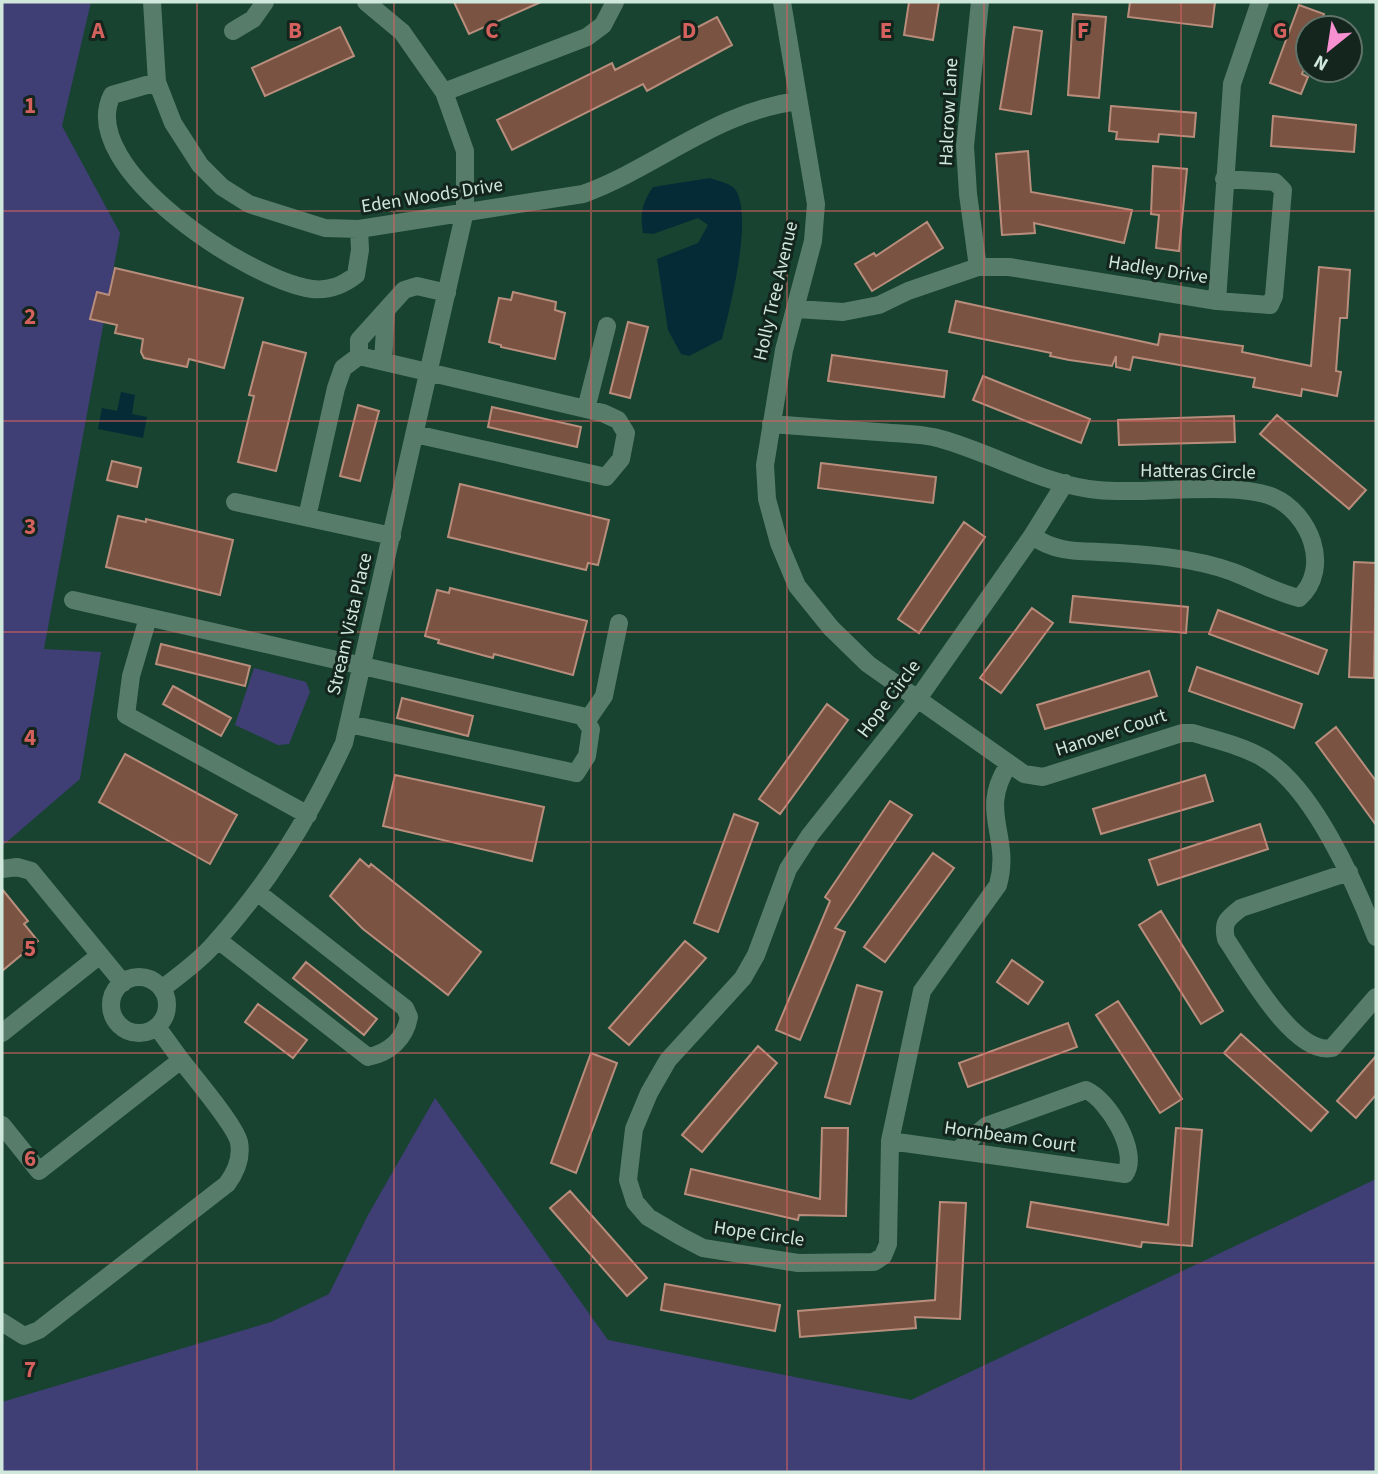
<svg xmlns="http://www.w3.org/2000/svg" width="1378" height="1474" font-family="'Source Sans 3',sans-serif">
<rect width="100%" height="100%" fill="#174330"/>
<!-- green -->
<path fill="#403f75" d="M2 2H91L62 126 120 233 44 649 101 652 80 779 2 846Z
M254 668 306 682 310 692 289 744 278 745 235 725Z
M435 1098 608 1340 911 1400 1376 1179V1472H2V1402L271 1322 329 1294 368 1215Z"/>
<!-- water -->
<path fill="#052b37" d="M710 178C718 181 730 183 735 189 754 215 730 308 722 339L689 356 681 354 668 330 657 259 698 243 708 225 698 218 653 234 643 233C640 214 642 203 653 187Z
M121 392 135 395 132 414 147 417 143 438 98 429 102 408 117 411Z"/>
<!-- building -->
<path fill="#7b5343" stroke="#b98d7c" stroke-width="2" d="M454 2H541L469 34Z
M909 2H939L933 40 904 35Z
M1130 2H1215L1212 27 1128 17Z
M1299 5 1324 14 1319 28H1308V57L1302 74 1308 77 1301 94 1270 83Z
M1073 14 1106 17 1099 98 1068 95Z
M717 17 732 45 647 91 643 84 512 150 497 120 612 63 615 70Z
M340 27 354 56 265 96 252 68Z
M1014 27 1042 31 1031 114 1000 109Z
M1111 106 1196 113 1194 137 1159 134 1158 142 1116 139 1117 132 1109 131Z
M1273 116 1356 125 1354 152 1271 146Z
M1028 151 1031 192 1132 210 1124 243 1034 223 1035 233 1002 235 996 154Z
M1153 166 1187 169 1179 251 1156 248 1159 215 1151 214Z
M927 222 943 248 872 291 855 264 874 253 876 256Z
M1319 267 1350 270 1347 318H1340L1336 371 1341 372 1337 396 1302 389 1301 396 1253 387 1255 378 1133 357 1130 370 1116 367V356L1112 366 1069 360 1050 356 1051 353 949 332 956 301 1158 345 1160 334 1243 346 1242 352 1311 366Z
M115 268 243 298 224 368 189 359 187 367 144 358 141 352 143 339 115 333 117 325 90 319 97 292 109 295Z
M513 292 556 302 555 310 565 313 555 359 501 347V345L489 342 499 298 511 300Z
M628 322 648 327 630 398 610 393Z
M263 342 306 353 276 471 238 462 254 396 249 395Z
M832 355 947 371 944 397 828 381Z
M983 376 1090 419 1081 443 973 400Z
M358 405 379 411 360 481 340 476Z
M492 407 581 427 577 447 488 427Z
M1277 415 1366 490 1349 509 1260 434Z
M1234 416 1235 442 1119 445 1118 420Z
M112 461 141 468 137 487 107 480Z
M821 463 936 477 933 503 818 488Z
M460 484 609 520 598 565 588 563 586 570 448 537Z
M118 516 146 522V519L233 540 220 595 106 567Z
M964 522 985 537 919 633 898 619Z
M1354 562 1376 563 1374 678 1349 677Z
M450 588 587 621 573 675 494 654 493 658 438 643 439 640 425 636 437 590 449 593Z
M1073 596 1188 607 1186 633 1070 622Z
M1032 608 1053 623 1001 693 980 678Z
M1218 610 1327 650 1318 674 1209 634Z
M161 644 250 666 245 686 156 664Z
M1197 667 1302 704 1294 728 1189 691Z
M1149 671 1157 696 1045 729 1037 705Z
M173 686 231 718 221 736 163 704Z
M402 698 473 716 468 736 397 718Z
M827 704 848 720 780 814 759 799Z
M1336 727 1376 781V825L1316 743Z
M125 754 237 815 210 864 99 802Z
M395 775 544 807 532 861 383 826Z
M1205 775 1213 801 1101 834 1093 809Z
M890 801 912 815 835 928 845 932 800 1040 776 1030 830 901 825 897Z
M734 814 758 823 718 932 694 923Z
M1260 824 1268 849 1158 885 1149 860Z
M933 853 954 868 885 962 864 947Z
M360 859 369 867 371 864 481 952 448 995 363 929 330 896Z
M2 889 28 921 24 924 38 941 2 971Z
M1161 911 1223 1011 1201 1024 1139 925Z
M685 941 706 958 629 1045 609 1028Z
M1012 960 1043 982 1028 1004 997 982Z
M306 962 377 1019 364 1035 293 978Z
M857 985 882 992 850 1104 825 1097Z
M1118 1001 1182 1099 1160 1113 1096 1015Z
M258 1004 307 1040 293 1058 245 1022Z
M1068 1023 1077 1047 968 1087 959 1063Z
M1241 1034 1328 1112 1311 1131 1224 1053Z
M758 1046 777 1063 702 1152 682 1135Z
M591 1053 617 1063 576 1173 551 1163Z
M1376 1056V1095L1356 1118 1337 1101Z
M822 1128H848L846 1216 799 1215 798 1220 685 1194 691 1169 820 1199Z
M1176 1128 1202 1130 1192 1246 1142 1242 1141 1247 1027 1227 1031 1202 1168 1225Z
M570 1191 647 1278 627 1296 550 1208Z
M940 1202 966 1203 960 1319 915 1317 916 1328 800 1337 798 1311 935 1300Z
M665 1284 780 1305 775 1331 661 1310Z"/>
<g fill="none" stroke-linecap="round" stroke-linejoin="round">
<!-- minor -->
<path stroke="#577d6a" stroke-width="18" d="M152 2 157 82 173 123 200 165 222 187 249 204 325 228 359 229 583 194C659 166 715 112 798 101
M782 2 816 204 813 241 784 350 765 465 767 499 779 543 797 586 831 628 868 664 1024 774 1043 777 1182 733H1193C1216 740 1243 746 1263 758 1313 787 1356 885 1376 937
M233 31 253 19 265 2
M157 82 112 95C75 168 251 281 312 289 329 291 342 286 356 275L360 250 359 229
M444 92 587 37 603 25 615 2
M978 267 968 194 965 146 980 2
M1217 301 1232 84 1260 2
M797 309 843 312 879 305 908 291 978 267H1009L1217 301 1270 305 1274 296 1283 190 1275 182 1224 179
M359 356 603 413 618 420 626 433 621 459 606 477 415 434
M383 361 386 313
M586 409 607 326
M771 424C807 427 842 429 878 432 899 434 921 433 941 439 992 453 1047 486 1098 490 1143 495 1236 481 1273 497 1310 513 1332 568 1299 598 1275 592 1256 581 1233 572 1192 557 1143 554 1099 552 1073 551 1054 551 1032 536
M235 502 392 536
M307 517 336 388 343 368 359 356V340L404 290 417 286 447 293
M73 600 582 716 591 729 587 756 576 773 349 724
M148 618 131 676 126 715 308 815
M586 722 604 696 619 623
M1009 764C977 812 1012 835 998 885L922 991 890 1141 888 1244 883 1256 874 1262 798 1263 703 1248 680 1236 648 1217 635 1202 628 1180 634 1129 649 1093 668 1060 743 978 756 955 788 869 810 835 917 700 1032 536 1065 483
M2 869 17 867 31 871 123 983
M1349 872 1241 908C1228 918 1222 922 1226 939 1245 967 1294 1056 1332 1048L1376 997
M218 940 368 1057C389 1053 405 1039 409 1017L405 1008 257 892
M111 1005a28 28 0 1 1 56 0a28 28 0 1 1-56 0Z
M162 989C179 975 200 961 214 944 270 882 309 818 344 743L465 211V151L444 92 402 32 366 2
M2 1033 100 955
M2 1125 39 1171 181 1060 157 1027
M890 1141 1125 1174C1140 1153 1108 1099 1086 1090L986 1126 958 1150
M2 1322 24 1336 39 1330 227 1184C236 1172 242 1158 239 1142 235 1125 194 1077 181 1060"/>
</g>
<!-- grid -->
<path fill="none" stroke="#d4615e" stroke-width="2" stroke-opacity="0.55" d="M197 2V1472M394 2V1472M591 2V1472M787 2V1472M984 2V1472M1181 2V1472M2 211H1376M2 421H1376M2 632H1376M2 842H1376M2 1053H1376M2 1263H1376"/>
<g text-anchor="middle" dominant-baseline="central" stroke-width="6" stroke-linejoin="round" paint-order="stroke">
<!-- street labels -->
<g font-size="19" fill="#d0e7db" stroke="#13251c">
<text transform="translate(949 112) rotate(-87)">Halcrow Lane</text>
<text transform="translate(432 196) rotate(-9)">Eden Woods Drive</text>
<text transform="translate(1158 270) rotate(9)">Hadley Drive</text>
<text transform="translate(776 291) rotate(-77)">Holly Tree Avenue</text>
<text transform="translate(1198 472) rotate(1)">Hatteras Circle</text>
<text transform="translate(350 624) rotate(-77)">Stream Vista Place</text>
<text transform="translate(889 699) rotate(-53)">Hope Circle</text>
<text transform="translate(1111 733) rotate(-18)">Hanover Court</text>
<text transform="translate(1010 1137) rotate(8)">Hornbeam Court</text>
<text transform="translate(759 1234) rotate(8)">Hope Circle</text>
</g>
</g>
<g font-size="23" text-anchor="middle" font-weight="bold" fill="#d4615e" stroke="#13251c" stroke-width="6" stroke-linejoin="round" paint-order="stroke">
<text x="98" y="38">A</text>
<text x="295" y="38">B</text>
<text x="492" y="38">C</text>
<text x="689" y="38">D</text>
<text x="886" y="38">E</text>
<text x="1083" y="38">F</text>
<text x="1280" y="38">G</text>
<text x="30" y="113">1</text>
<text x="30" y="324">2</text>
<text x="30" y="534">3</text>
<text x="30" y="745">4</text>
<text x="30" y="956">5</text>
<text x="30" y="1166">6</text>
<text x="30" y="1377">7</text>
</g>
<!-- border -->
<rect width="1378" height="1474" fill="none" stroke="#d0e7db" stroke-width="7"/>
<!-- north arrow -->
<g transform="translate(1329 49) rotate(210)"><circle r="33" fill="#13251c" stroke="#5f7368" stroke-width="2"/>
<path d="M0-5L12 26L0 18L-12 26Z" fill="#f690d1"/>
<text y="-10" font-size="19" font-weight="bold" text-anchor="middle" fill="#d0e7db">N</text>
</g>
</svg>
